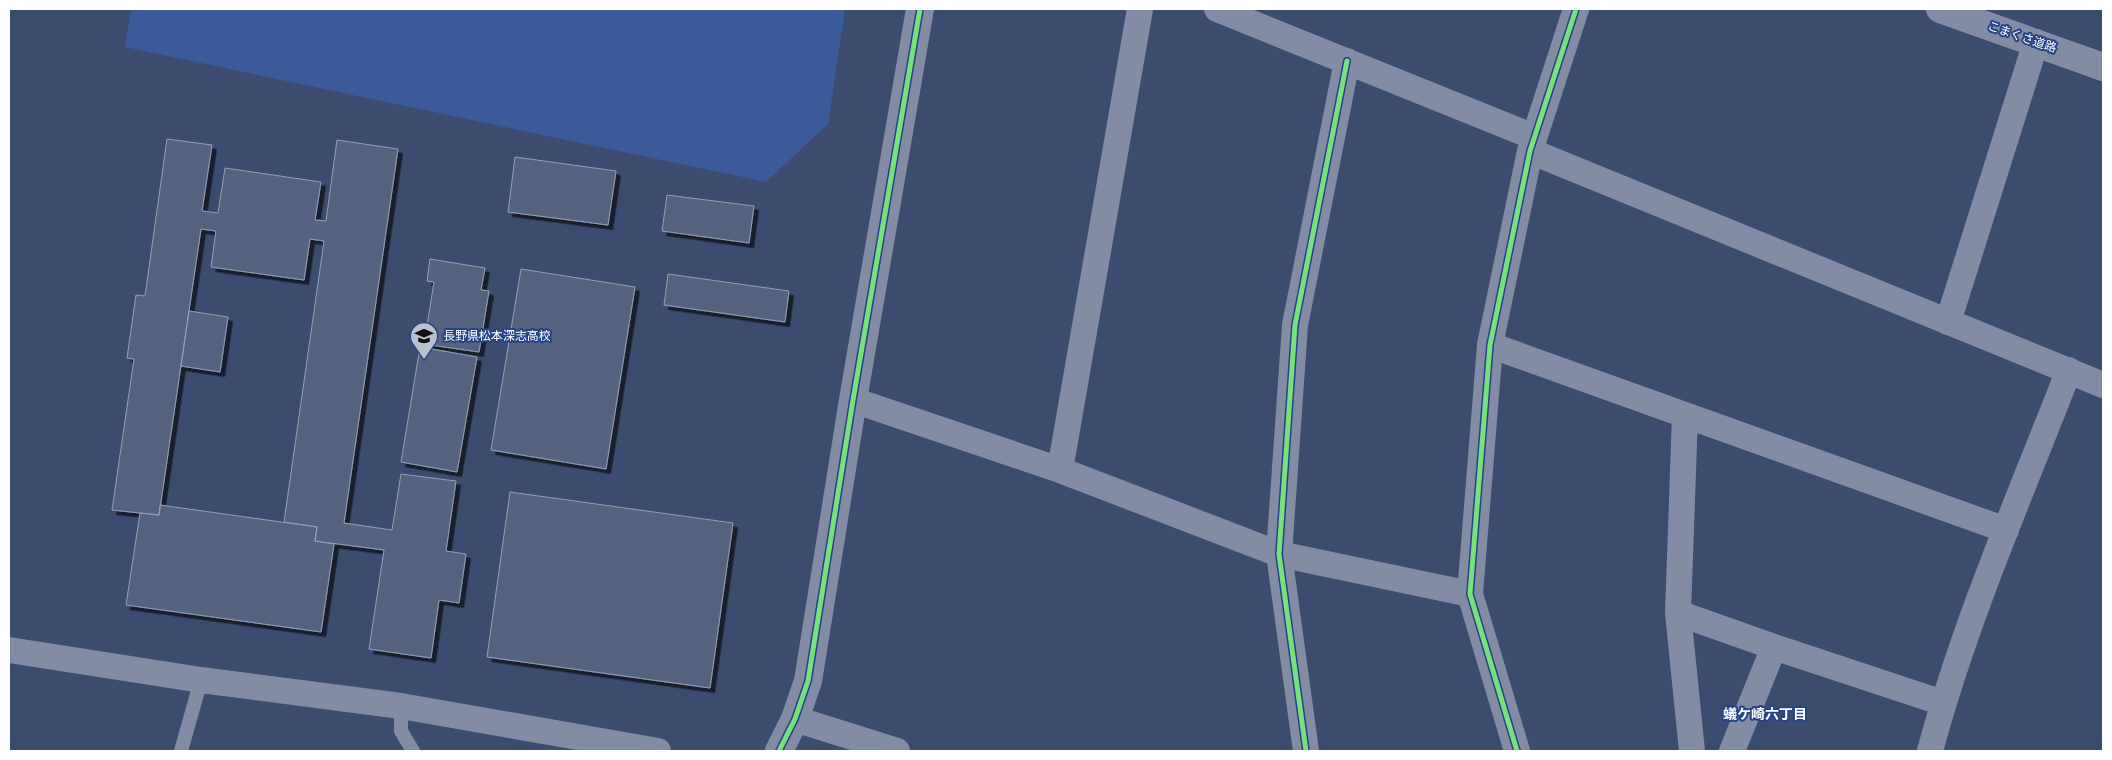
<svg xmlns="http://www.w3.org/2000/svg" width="2112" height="760" font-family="'DejaVu Sans','Noto Sans JP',sans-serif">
<defs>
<filter id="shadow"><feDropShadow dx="4.5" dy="4.5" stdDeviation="0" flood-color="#0009"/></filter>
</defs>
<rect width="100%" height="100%" fill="#3b4c6f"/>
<!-- green -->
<path fill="#3a5a9a" d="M131 9H845L828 124 766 182 125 47Z"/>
<!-- building -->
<path fill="#566480" stroke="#959fb3" filter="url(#shadow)" d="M167 139 212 145 202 211 218 213 225 168 321 182 315 220 326 221 337 140 398 149 344 523 392 530 401 474 456 481 446 551 466 554 459 603 439 600 431 658 369 649 384 550 315 541 317 527 284 522 324 241 310 239 304 280 211 267 216 231 201 229 159 515 112 510 134 359 127 358 136 295 145 296Z
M515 157 616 171 608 225 508 212Z
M667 195 754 206 749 243 662 231Z
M430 259 485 268 481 290 489 291 479 352 424 344 434 282 427 281Z
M521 269 635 287 606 469 491 450Z
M668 274 789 291 785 322 664 305Z
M189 311 228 317 220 372 181 366Z
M420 347 477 357 457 472 401 462Z
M510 492 733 523 710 688 487 657Z
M160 505 317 527 315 541 334 544 321 632 126 605 140 513 159 515Z"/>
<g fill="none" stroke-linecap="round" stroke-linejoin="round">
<!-- service -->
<path stroke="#828da5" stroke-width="14" d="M401 706V731L413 751
M181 751 201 680"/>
<!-- minor -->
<path stroke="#828da5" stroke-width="26" d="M1217 9 1534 137
M1530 151 2103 385
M1948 322 2036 42
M1490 345 2006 530
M853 400 1060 470 1279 554 1470 594
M1685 415 1678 613 1692 751
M1060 470 1140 9
M1678 613 1774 647 1943 703
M9 650 201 680 401 706 658 751
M795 719 897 751
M1306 751 1279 554 1295 325 1347 61
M1517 751 1470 594 1490 345 1530 151 1576 9
M1732 751 1774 647
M1930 751C1965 621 2020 496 2069 370"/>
<!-- tertiary -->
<path stroke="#828da5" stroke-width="28" d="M1940 9 2103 67
M779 751 795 719 808 681 853 400 920 9"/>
<!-- cycleway casing -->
<g stroke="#254485" stroke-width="8">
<path id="cycleway" d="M779 751 795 719 808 681 853 400 920 9
M1306 751 1279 554 1295 325 1347 61
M1517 751 1470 594 1490 345 1530 151 1576 9"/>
</g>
<!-- cycleway -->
<use href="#cycleway" stroke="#77e17e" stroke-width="5"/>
</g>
<!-- icons -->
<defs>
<g id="school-pin" transform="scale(1.4375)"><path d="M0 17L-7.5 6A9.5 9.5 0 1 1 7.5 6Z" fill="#bac0cd" stroke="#254485"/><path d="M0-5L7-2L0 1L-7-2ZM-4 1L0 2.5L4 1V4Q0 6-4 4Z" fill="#111"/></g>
</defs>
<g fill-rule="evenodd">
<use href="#school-pin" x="424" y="336"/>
</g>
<g text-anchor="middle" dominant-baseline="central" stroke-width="4" stroke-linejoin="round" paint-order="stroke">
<!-- street labels -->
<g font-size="12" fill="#fff" stroke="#254485">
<text transform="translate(2022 37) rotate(19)">こまくさ道路</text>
</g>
<!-- poi labels -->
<g font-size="12" fill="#fff" stroke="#254485" text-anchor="start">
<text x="443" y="336">長野県松本深志高校</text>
</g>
<!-- neighbourhood labels -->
<g font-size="14" font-weight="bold" fill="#fff" stroke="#254485">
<text x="1765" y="714">蟻ケ崎六丁目</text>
</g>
</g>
<!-- border -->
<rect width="2112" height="760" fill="none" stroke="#ffffff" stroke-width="20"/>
</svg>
